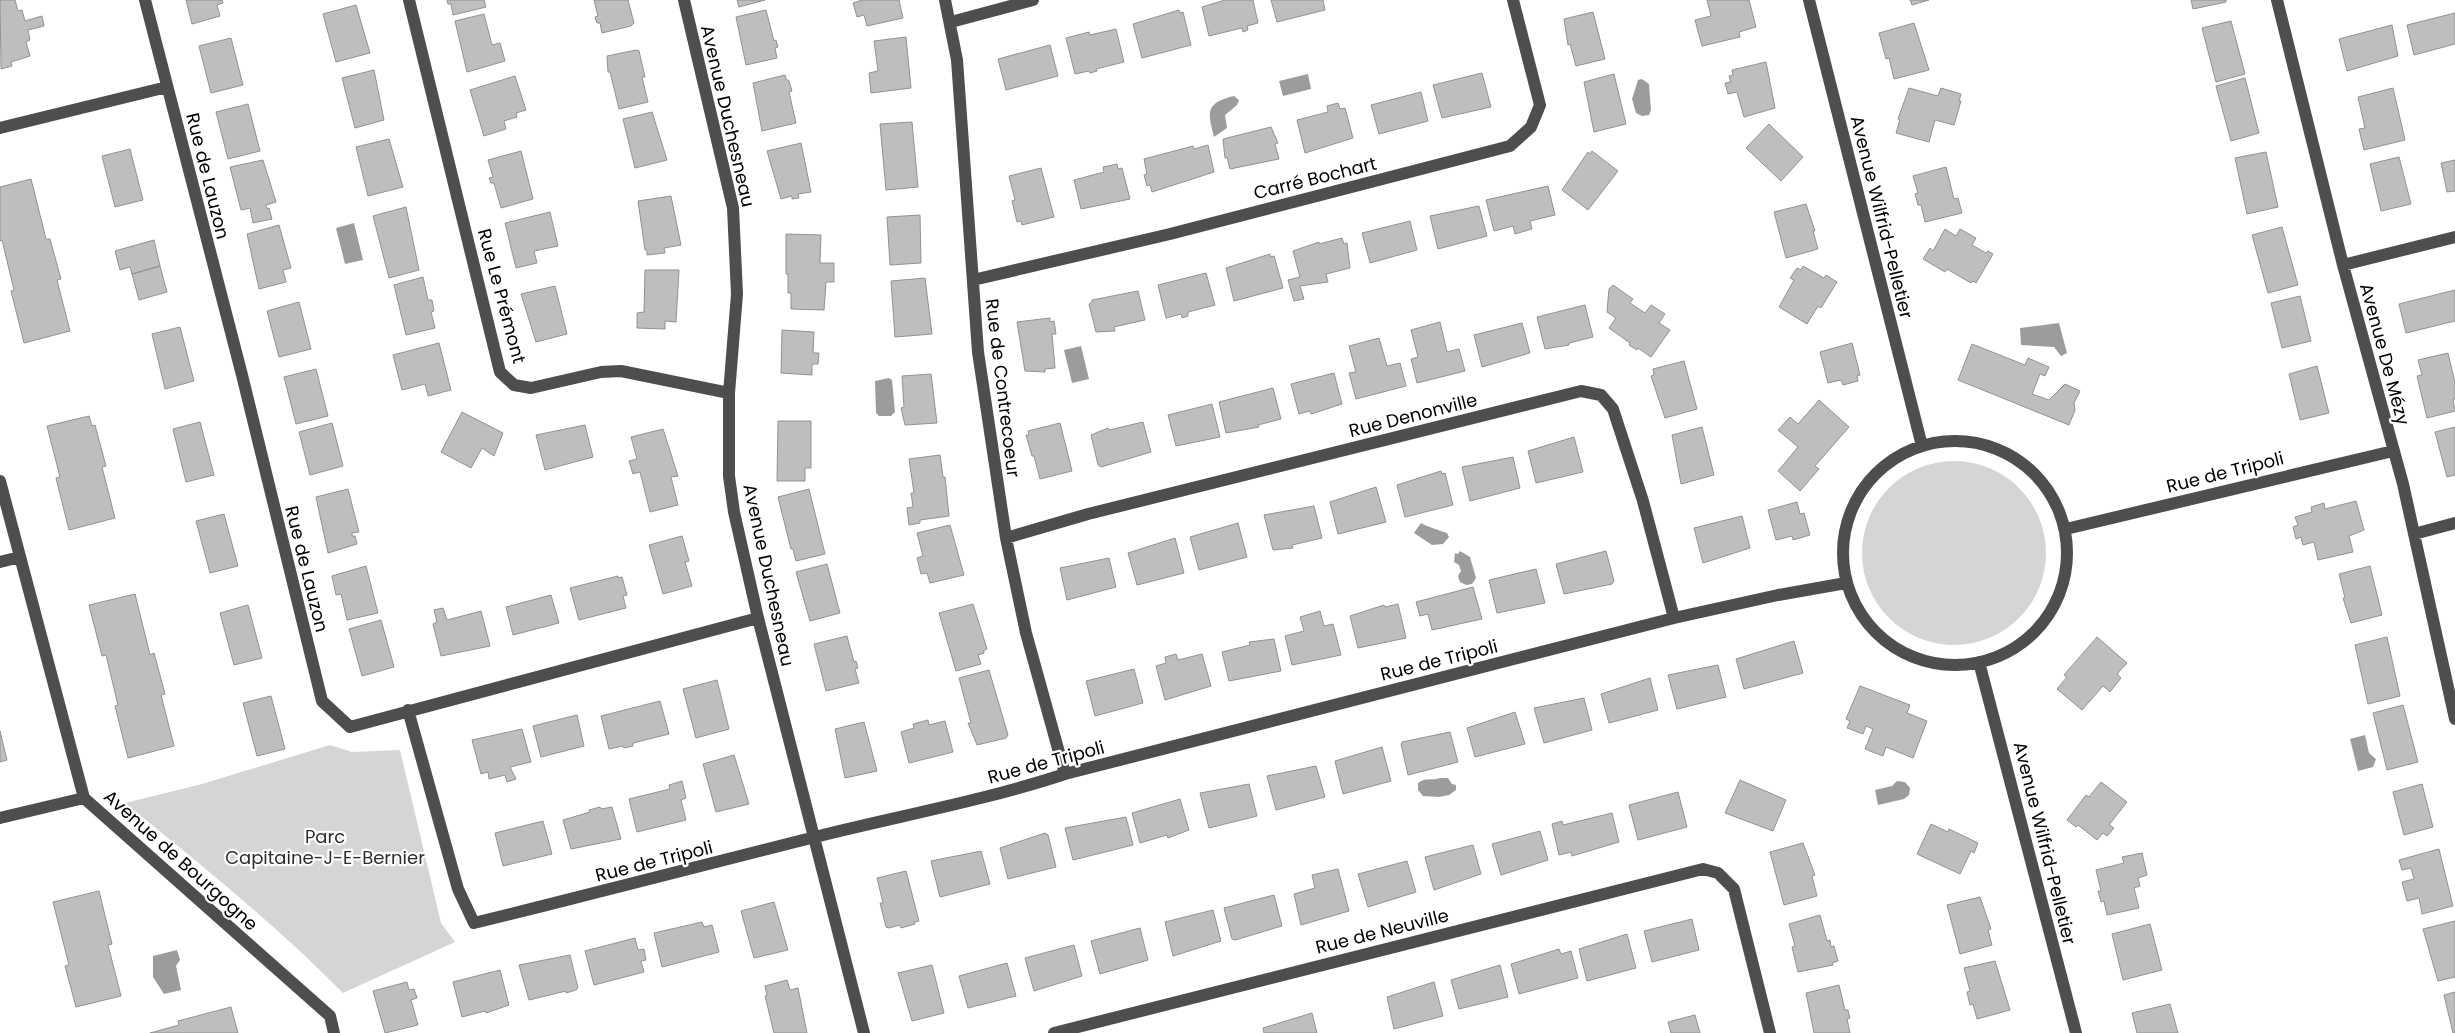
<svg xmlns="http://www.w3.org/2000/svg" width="2455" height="1033" font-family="Poppins,sans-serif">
<rect width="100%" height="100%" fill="#fff"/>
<!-- green -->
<path fill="#d5d5d5" d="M1862 553a92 92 0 1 1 184 0a92 92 0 1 1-184 0Z
M330 745 352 752 400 750 441 923 455 942 343 993C275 924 200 864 125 803L202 784Z"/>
<!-- water -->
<path fill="#9c9c9c" d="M1308 74 1311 89 1283 96 1279 81Z
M1642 79 1649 84 1651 110 1649 115 1642 116 1636 113 1632 99 1638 80Z
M1234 96 1239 100 1237 105 1225 115 1227 128 1214 137C1207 111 1206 103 1234 96Z
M354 223 363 260 345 264 336 228Z
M2059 323 2067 353 2061 356 2054 347 2021 345 2020 328Z
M1081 346 1089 379 1072 383 1064 350Z
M889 378 892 380 895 412 891 416H879L876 413 875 381Z
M1421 523C1430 528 1439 530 1447 533L1449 537 1443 544 1432 545 1414 533Z
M1460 551 1470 557 1476 578 1472 584 1466 585 1460 582 1458 576 1461 571 1459 565 1454 562 1455 553 1458 554Z
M2365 735 2369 753 2376 759 2373 767 2358 771 2350 739Z
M1440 778H1448L1452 784 1456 785V790L1449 795 1439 797 1423 796 1418 790V783C1425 777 1433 781 1440 778Z
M1897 781 1905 782 1910 788 1909 795 1904 799 1878 805 1875 790 1892 786Z
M177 950 180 960 176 966 181 990 164 994 153 977V956Z"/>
<!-- building -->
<path fill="#bebebe" stroke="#929292" d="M0 0H15L18 11 22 10 25 21 42 16 44 26 28 30 30 40 26 42 30 56 11 62 12 66 1 69Z
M186 0H222L223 3 217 5 220 16 192 24Z
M447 0H484L486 7 453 15 451 4H448Z
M594 0H628L634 23 631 26 602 33 600 23H597L595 17 598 16Z
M737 0H765L739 7Z
M899 0 903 18 867 26 864 15 857 17 853 3 862 0Z
M1225 0H1253L1258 23 1247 26 1248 30 1243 32 1242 28 1209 36 1202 7Z
M1271 0H1323L1325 10 1277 22Z
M1707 0H1749L1756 27 1739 32 1740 37 1702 46 1695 20 1711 16Z
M1910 0H1929L1912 5Z
M2191 0H2226V2L2193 9Z
M356 5 370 53 336 62 323 14Z
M766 10 774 41 776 40 778 47 775 48 777 58 746 65 736 17Z
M1179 10 1180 13 1183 12 1191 45 1142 58 1133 24Z
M1593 12 1605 59 1576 66 1570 44 1568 45 1564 19Z
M2455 13V44L2414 55 2407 25Z
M484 14 492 45 500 43 505 61 467 72 455 21Z
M2231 21 2245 74 2216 82 2202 28Z
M1914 23 1929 70 1894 79 1889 58 1886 59 1879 33Z
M2392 25 2398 56 2347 71 2339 39Z
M1116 29 1124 62 1096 69 1097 71 1090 73 1089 71 1075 74 1066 38 1089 32 1090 35Z
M906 37 911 88 871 93 869 73 878 71 874 41Z
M231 38 243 85 211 93 199 46Z
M1050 45 1058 76 1006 90 998 59Z
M636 50 639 51 645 77H642L648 102 619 109 610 72H608L607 56Z
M1766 62 1775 108 1744 117 1737 92 1728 94 1725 83 1731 82 1729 76 1733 75 1732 70Z
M374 70 384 120 355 128 342 78Z
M1482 73 1491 107 1442 118 1433 85Z
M1614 74 1626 124 1594 132 1584 82Z
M785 75 786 79 789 81 792 91 789 92 796 123 762 131 753 83Z
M515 76 526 110 516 113 517 117 504 121 506 129 484 136 470 90Z
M2245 78 2259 133 2231 141 2216 86Z
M1909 88 1938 96 1941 88 1961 94 1959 101H1961L1954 125 1935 120 1929 142 1896 133 1900 120 1898 119Z
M2393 88 2405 140 2364 150 2359 129 2365 128 2358 97Z
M1421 92 1428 121 1379 134 1371 105Z
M1338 103 1340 109 1345 108 1353 138 1305 153 1297 120 1328 112 1327 106Z
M248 104 260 151 228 159 216 112Z
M652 112 667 160 635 168 623 119Z
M912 122 918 187 886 190 880 124Z
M1769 124 1803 157 1781 181 1746 148Z
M1271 127 1278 143 1275 144 1279 159 1230 169 1227 157 1225 158 1223 139Z
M389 139 403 187 368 196 356 147Z
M801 143 811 192 798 194 799 198 792 199V196L781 199 767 151Z
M1208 145 1214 172 1152 192 1150 185 1147 186 1144 175 1147 174 1144 159 1193 146 1194 149Z
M130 149 143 200 115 207 102 156Z
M521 151 533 199 501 208 494 183H491L489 178 493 177 488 160Z
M1592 151 1618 171 1588 210 1562 190 1588 152 1590 154Z
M2266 152 2278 207 2247 214 2235 158Z
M2399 157 2411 204 2381 211 2370 164Z
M263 160 276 202 266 205 267 209 269 208 272 219 253 223 250 208 241 210 230 167Z
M2455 160V191L2447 192 2441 163Z
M1117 164 1118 169 1122 168 1130 199 1081 209 1074 180 1104 172 1103 167Z
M1946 167 1954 199 1958 198 1962 213 1925 222 1921 205H1918L1915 194 1918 193 1913 176Z
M1041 168 1054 217 1022 225 1021 221 1017 222 1012 201 1015 200 1009 176Z
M31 179 46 239H50L61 279 57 280 70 331 24 343 11 291 14 290 2 240 0 241V187Z
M1548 186 1555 215 1530 221 1532 229 1515 234 1513 226 1494 231 1486 200Z
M671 196 681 245 664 248 665 253 647 255V250H645L638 201Z
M1806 204 1815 231H1813L1818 249 1786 258 1774 212Z
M1479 206 1487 236 1438 249 1430 216Z
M406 207 419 270 389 278 373 216Z
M550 212 558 246 534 251 537 263 516 268 505 223Z
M920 215 921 263 890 265 887 217Z
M1410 221 1417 250 1370 263 1362 233Z
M279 225 291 268 283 270 286 282 259 289 247 234Z
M2282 227 2298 285 2268 293 2252 235Z
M1945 229 1956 236 1960 229 1976 238 1972 245 1986 253 1988 251 1993 254 1976 283 1973 281 1971 283 1947 269 1945 272 1923 259 1930 248 1933 251Z
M786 234 821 235 820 263H834V282H826L824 310 791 309V293H788V274H786Z
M1342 238 1344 244 1347 243 1350 268 1326 274 1328 282 1300 286 1304 299 1294 301 1288 280 1300 277 1293 251 1319 242V244Z
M154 240 160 266 132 274 130 267 120 270 115 251Z
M1270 254V257L1274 256 1283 288 1234 301 1226 268Z
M160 266 167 292 139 300 132 274Z
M1803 266 1824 278 1826 275 1837 282 1821 308 1818 306 1807 324 1779 307 1794 280 1790 278 1797 268 1801 270Z
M645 270H679L676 322 665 321V329L637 328V313L644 312Z
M1206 273 1215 305 1188 312V316L1182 318 1181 314 1166 318 1158 285Z
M423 277 428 300H432L434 311 431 312 435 328 406 335 394 285Z
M925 278 932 334 895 337 891 281Z
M1613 285 1633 299 1630 303 1645 313 1651 305 1665 314 1659 323 1670 330 1651 357 1638 348 1637 350 1629 345 1630 343 1609 328 1616 318 1607 312 1609 289Z
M555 286 567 334 536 342 521 294Z
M2455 290V321L2406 333 2399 304Z
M1138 291 1145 320 1114 327 1115 331 1096 332 1089 304 1092 302V300Z
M2300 296 2311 341 2282 348 2271 303Z
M299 302 311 349 279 357 267 311Z
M1585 305 1593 337 1569 343V345L1545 349 1537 317Z
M1050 318V322L1054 321 1056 334H1052L1055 368 1045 369V372L1025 371 1017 322Z
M1440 322 1447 352 1459 349 1465 371 1417 383 1411 359 1418 357 1411 330Z
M1522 323 1530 353 1482 367 1474 335Z
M180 327 194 381 165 389 152 334Z
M782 330 814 332 813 353H819L818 364H812V375L781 373Z
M1379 338 1387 366 1400 363 1406 386 1356 399 1349 373 1356 372 1349 346Z
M439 343 451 390 428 396 425 384 402 390 393 355Z
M1852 343 1860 375 1857 376 1858 381 1843 385 1841 380 1828 383 1820 352Z
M1972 344 2025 365 2028 358 2049 367 2045 376 2040 374 2032 394 2049 400 2065 384 2080 391 2074 403 2075 410 2069 425 1958 380Z
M2448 353 2455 383V399H2453L2455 411 2427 418 2417 376 2422 375 2418 360Z
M1684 361 1697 409 1665 418 1651 376 1654 375 1653 369Z
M2317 366 2329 413 2300 420 2289 374Z
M316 369 328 416 296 424 284 377Z
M1334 373 1342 404 1311 414 1310 411 1299 414 1291 384Z
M931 374 937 423 905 425 901 408 904 407 902 376Z
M1273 388 1281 419 1258 425 1259 427 1226 433 1219 402Z
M1819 400 1849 427 1815 466 1819 469 1800 491 1778 471 1798 447 1778 430 1790 417 1798 424Z
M1212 404 1220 437 1176 446 1168 415Z
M462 412 503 433 494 456 482 448 471 468 441 452Z
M89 416 92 426 95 425 106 466 102 467 115 518 69 530 56 478 60 477 47 426Z
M778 421H811V468H805V481H777Z
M200 422 214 475 186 482 173 429Z
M1143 422 1151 452 1101 467 1098 465 1091 435 1108 428 1109 430Z
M332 423 343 466 310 475 299 432Z
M1060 423 1072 471 1040 479 1034 456H1032L1026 435H1029L1028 431Z
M585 425 593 457 545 470 536 435Z
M1702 427 1714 475 1681 484 1672 435Z
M2455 427V475L2447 477 2435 432Z
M663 429 678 476 671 477 678 505 650 512 640 472 633 474 629 461 637 459 631 437Z
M1574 437 1583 472 1536 483 1528 451Z
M940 455 943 477H945L949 516 920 520V523L909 525 907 508 913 507 911 493H914L909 459Z
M1513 457 1520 488 1470 501 1462 467Z
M1441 471 1442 474 1445 473 1453 505 1405 517 1397 485Z
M1376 487 1386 522 1338 534 1330 502Z
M348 489 359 532 352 533V536H355L357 544 328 553 316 497Z
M809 489 825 554 796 561 793 549H791L778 497Z
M2356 501 2364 530 2349 536 2353 552 2318 560 2314 542 2303 545 2301 537 2296 539 2293 527 2298 525 2295 517 2312 512 2311 507 2324 503 2325 509Z
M1797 502 1800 514 1804 513 1810 535 1793 540 1792 536 1776 540 1768 510Z
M1314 506 1322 538 1292 545 1293 548 1273 550 1264 515Z
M224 514 238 566 210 573 196 521Z
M1742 516 1750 548 1703 563 1694 528Z
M1238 523 1247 557 1199 570 1190 537Z
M950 525 964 575 930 583 927 573 921 574 917 558 923 556 917 533Z
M682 536 689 561 685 562 692 586 663 594 649 545Z
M1175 538 1184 573 1137 585 1128 553Z
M1606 551 1614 581 1612 584 1564 594 1556 564Z
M1109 558 1116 587 1067 600 1060 568Z
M827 564 840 613 810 621 796 572Z
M366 566 378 613 347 620 341 594 336 595 332 576Z
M2370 566 2382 615 2351 623 2343 598H2345L2339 574Z
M1536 569 1545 603 1497 613 1489 580Z
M618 576V578L622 577 627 595 623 596 626 608 579 620 570 588Z
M1473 587 1482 619 1432 630 1428 614 1420 616 1416 602Z
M135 594 150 655 154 653 165 694 161 695 174 746 128 758 115 706 118 705 106 655 102 656 89 605Z
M551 595 559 623 513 635 506 607Z
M973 604 987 649 984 650V653L978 655 981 664 956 671 939 613Z
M1398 604 1406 638 1358 648 1350 616 1384 605 1385 607Z
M248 605 262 658 234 665 220 613Z
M443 608 447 620 481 611 490 646 441 656 433 624 437 622 434 610Z
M1320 611 1324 626 1333 624 1341 655 1292 665 1285 636 1304 631 1300 617Z
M381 620 394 667 362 676 349 629Z
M847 636 854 662 856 661 858 668 855 669 859 683 826 691 814 644Z
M2097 637 2127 663 2117 674 2121 678 2110 692 2103 686 2082 710 2057 689 2067 677 2064 675Z
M2387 637 2400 696 2368 704 2355 645Z
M1274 639 1281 671 1229 681 1222 652 1250 645 1249 642Z
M1794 641 1803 673 1744 689 1736 659Z
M1176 654 1178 660 1202 654 1211 686 1165 700 1156 666 1166 663 1165 657Z
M1718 665 1726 697 1677 709 1668 675Z
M1134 669 1143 703 1095 716 1086 681Z
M989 670 1008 735 1006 738 977 745 968 723H971L959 678Z
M1650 678 1658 710 1609 723 1601 694Z
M717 680 729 729 696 738 683 689Z
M1860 686 1910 705 1907 713 1927 721 1913 758 1886 747 1883 756 1865 749 1873 729 1866 726 1863 734 1847 728 1850 721 1846 719Z
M271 696 285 749 257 756 243 703Z
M1584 698 1592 730 1544 743 1534 708Z
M660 701 669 734 633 743V746L624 748 623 746 609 749 601 716Z
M2403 705 2418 762 2387 770 2373 713Z
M1515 712 1525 744 1475 757 1467 728Z
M577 715 584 746 541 757 533 726Z
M928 720 929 725 945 721 953 752 909 763 901 732 914 728 913 724Z
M864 722 877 771 845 778 835 729Z
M522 729 531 762 510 767 516 779 507 782 505 775 489 779 488 772 481 774 472 740Z
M0 731 7 760 0 762Z
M1450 732 1458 762 1408 775 1401 744 1402 742Z
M1382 747 1391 781 1343 794 1335 761Z
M734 755 749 804 716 812 703 764Z
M1316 766 1325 797 1276 810 1267 776Z
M1740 780 1786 800 1773 831 1725 813Z
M682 781 686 798 681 800 686 820 637 832 629 799 670 789 669 785Z
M2101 782 2127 802 2109 825 2114 828 2107 836 2103 833 2097 840 2078 825 2076 827 2067 820 2086 795 2089 797Z
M1249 784 1257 816 1209 828 1200 793Z
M2422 784 2433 827 2404 835 2393 792Z
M1678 792 1687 827 1638 840 1629 805Z
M1180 799 1189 830 1168 838 1167 835 1140 843 1132 813Z
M600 807 601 809 612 807 621 839 571 849 563 820 590 812 589 810Z
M1612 813 1619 842 1572 856 1571 852 1559 855 1552 824 1562 821 1563 825Z
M1126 817 1133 845 1073 860 1065 828Z
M543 821 552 854 503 866 495 833Z
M1931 824 1948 832 1949 829 1978 843 1974 853 1971 851 1960 874 1917 854Z
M1540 831 1548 860 1501 875 1492 844Z
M1045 833 1048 835 1056 867 1008 879 1000 848Z
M1803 843 1815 875 1812 876 1817 896 1784 905 1770 852Z
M1473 845 1481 874 1434 890 1425 857Z
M2439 849 2453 906 2422 914 2419 898 2407 901 2402 882 2414 879 2411 868 2402 870 2399 860Z
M981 851 990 884 940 897 931 861Z
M2142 853 2147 875 2138 878 2140 886 2134 888 2139 908 2107 915 2104 901 2101 902 2098 891H2101L2096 870 2124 863 2122 857Z
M1407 861 1416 892 1368 907 1358 874Z
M1338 869 1349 911 1301 925 1294 894 1315 888 1312 875Z
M906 871 919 921 914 922 915 924 901 928 900 925 889 928 886 927 880 903H883L877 878Z
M99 891 112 944 108 945 121 996 76 1007 65 966 69 965 53 902Z
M1274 895 1282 926 1235 940 1232 939 1224 908Z
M1980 897 1991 929 1988 930 1992 945 1960 954 1947 905Z
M774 902 788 950 754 958 741 911Z
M1213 910 1221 941 1173 956 1165 922Z
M1820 915 1827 941 1830 940 1831 947 1834 946 1838 961 1832 963 1833 965 1798 972 1792 947 1795 946 1789 924Z
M1692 919 1699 950 1652 962 1644 931Z
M2455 921V977L2438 981 2423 929Z
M702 922 704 927 712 925 719 952 662 967 654 933Z
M2150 924 2162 970 2123 980 2112 934Z
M1140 928 1148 960 1100 974 1091 941Z
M1627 934 1636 968 1587 981 1579 949Z
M635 938 638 950 644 949 646 960 641 961 644 972 594 985 585 951Z
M1074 945 1082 976 1034 991 1025 958Z
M1559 949 1561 954 1571 951 1578 978 1519 994 1511 964Z
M570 955 578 988 576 990 566 993V991L529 1000 519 965Z
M1995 961 2010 1010 1977 1019 1973 1004 1970 1005 1967 992 1970 991 1964 968Z
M1007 963 1016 996 968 1008 959 976Z
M932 965 944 1013 912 1021 898 973Z
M1500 965 1508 997 1459 1009 1451 980Z
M500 970 509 1005 486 1013 485 1011 462 1017 453 982Z
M787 980 790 990 798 988 807 1033H774L765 996H767L765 986Z
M407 982 409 990 414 989 417 998 411 1000 418 1025 385 1033 373 991Z
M1434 982 1443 1016 1394 1029 1387 997Z
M1839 985 1845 1010H1848L1850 1018 1847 1019 1850 1033H1814L1806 993Z
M2455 992V1033H2453L2444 995Z
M2170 1004 2178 1033H2137L2132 1013Z
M231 1007 238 1033H150L179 1025 178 1021Z
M1312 1013 1317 1033H1264L1263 1028Z
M1695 1015 1700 1033H1671L1668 1022Z"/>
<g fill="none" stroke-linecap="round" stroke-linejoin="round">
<!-- minor -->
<path stroke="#4e4e4e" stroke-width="12" d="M145 0 242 375 322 701 350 727 758 618
M409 0 500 372 514 385 531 388 601 372 621 371 729 393
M684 0 733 208 737 294 729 393V476L734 512 758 618 864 1033
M945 0 957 60 978 352 1006 538 1026 633 1065 774
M1809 0 1921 442
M2277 0 2343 265 2403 484 2455 719
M951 22 1033 0
M0 128 167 87
M2343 265 2455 237
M973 280 1170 234 1510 146 1531 127 1540 105 1513 0
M1843 553a112 112 0 1 1 224 0a112 112 0 1 1-224 0Z
M0 481 84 798 330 1016 334 1033
M2066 529 2393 451
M2414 534 2455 523
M1006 538 1088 514 1581 391 1601 395 1613 409 1643 501 1674 618
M0 562 20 557
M1979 662 2076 1033
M408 710 458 889 474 923C588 895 702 866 815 837 898 816 983 801 1065 774L1674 618 1778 595 1846 583
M0 818 84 798
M1054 1033 1703 869 1718 873 1734 889 1770 1033"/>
</g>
<g text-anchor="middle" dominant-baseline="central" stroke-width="4.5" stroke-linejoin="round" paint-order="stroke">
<!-- street labels -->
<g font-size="18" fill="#000" stroke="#fff">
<text transform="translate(728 116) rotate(77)">Avenue Duchesneau</text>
<text transform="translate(208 176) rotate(76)">Rue de Lauzon</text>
<text transform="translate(1315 178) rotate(-14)">Carré Bochart</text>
<text transform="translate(1882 217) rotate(76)">Avenue Wilfrid-Pelletier</text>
<text transform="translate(502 296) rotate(75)">Rue Le Prémont</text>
<text transform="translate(2385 354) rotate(75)">Avenue De Mézy</text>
<text transform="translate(1003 388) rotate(83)">Rue de Contrecoeur</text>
<text transform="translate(1413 415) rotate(-14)">Rue Denonville</text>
<text transform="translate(2225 472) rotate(-14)">Rue de Tripoli</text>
<text transform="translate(307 569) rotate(76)">Rue de Lauzon</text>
<text transform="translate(769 575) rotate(78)">Avenue Duchesneau</text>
<text transform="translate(1439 660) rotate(-14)">Rue de Tripoli</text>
<text transform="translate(1046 762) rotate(-15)">Rue de Tripoli</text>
<text transform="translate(2045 843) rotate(76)">Avenue Wilfrid-Pelletier</text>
<text transform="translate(181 860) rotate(42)">Avenue de Bourgogne</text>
<text transform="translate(654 861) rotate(-14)">Rue de Tripoli</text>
<text transform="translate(1382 931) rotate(-14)">Rue de Neuville</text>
</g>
<!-- park labels -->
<g font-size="18" fill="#2c2c2c" stroke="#fff">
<text x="325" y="836">Parc<tspan x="325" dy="21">Capitaine-J-E-Bernier</tspan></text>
</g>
</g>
</svg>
